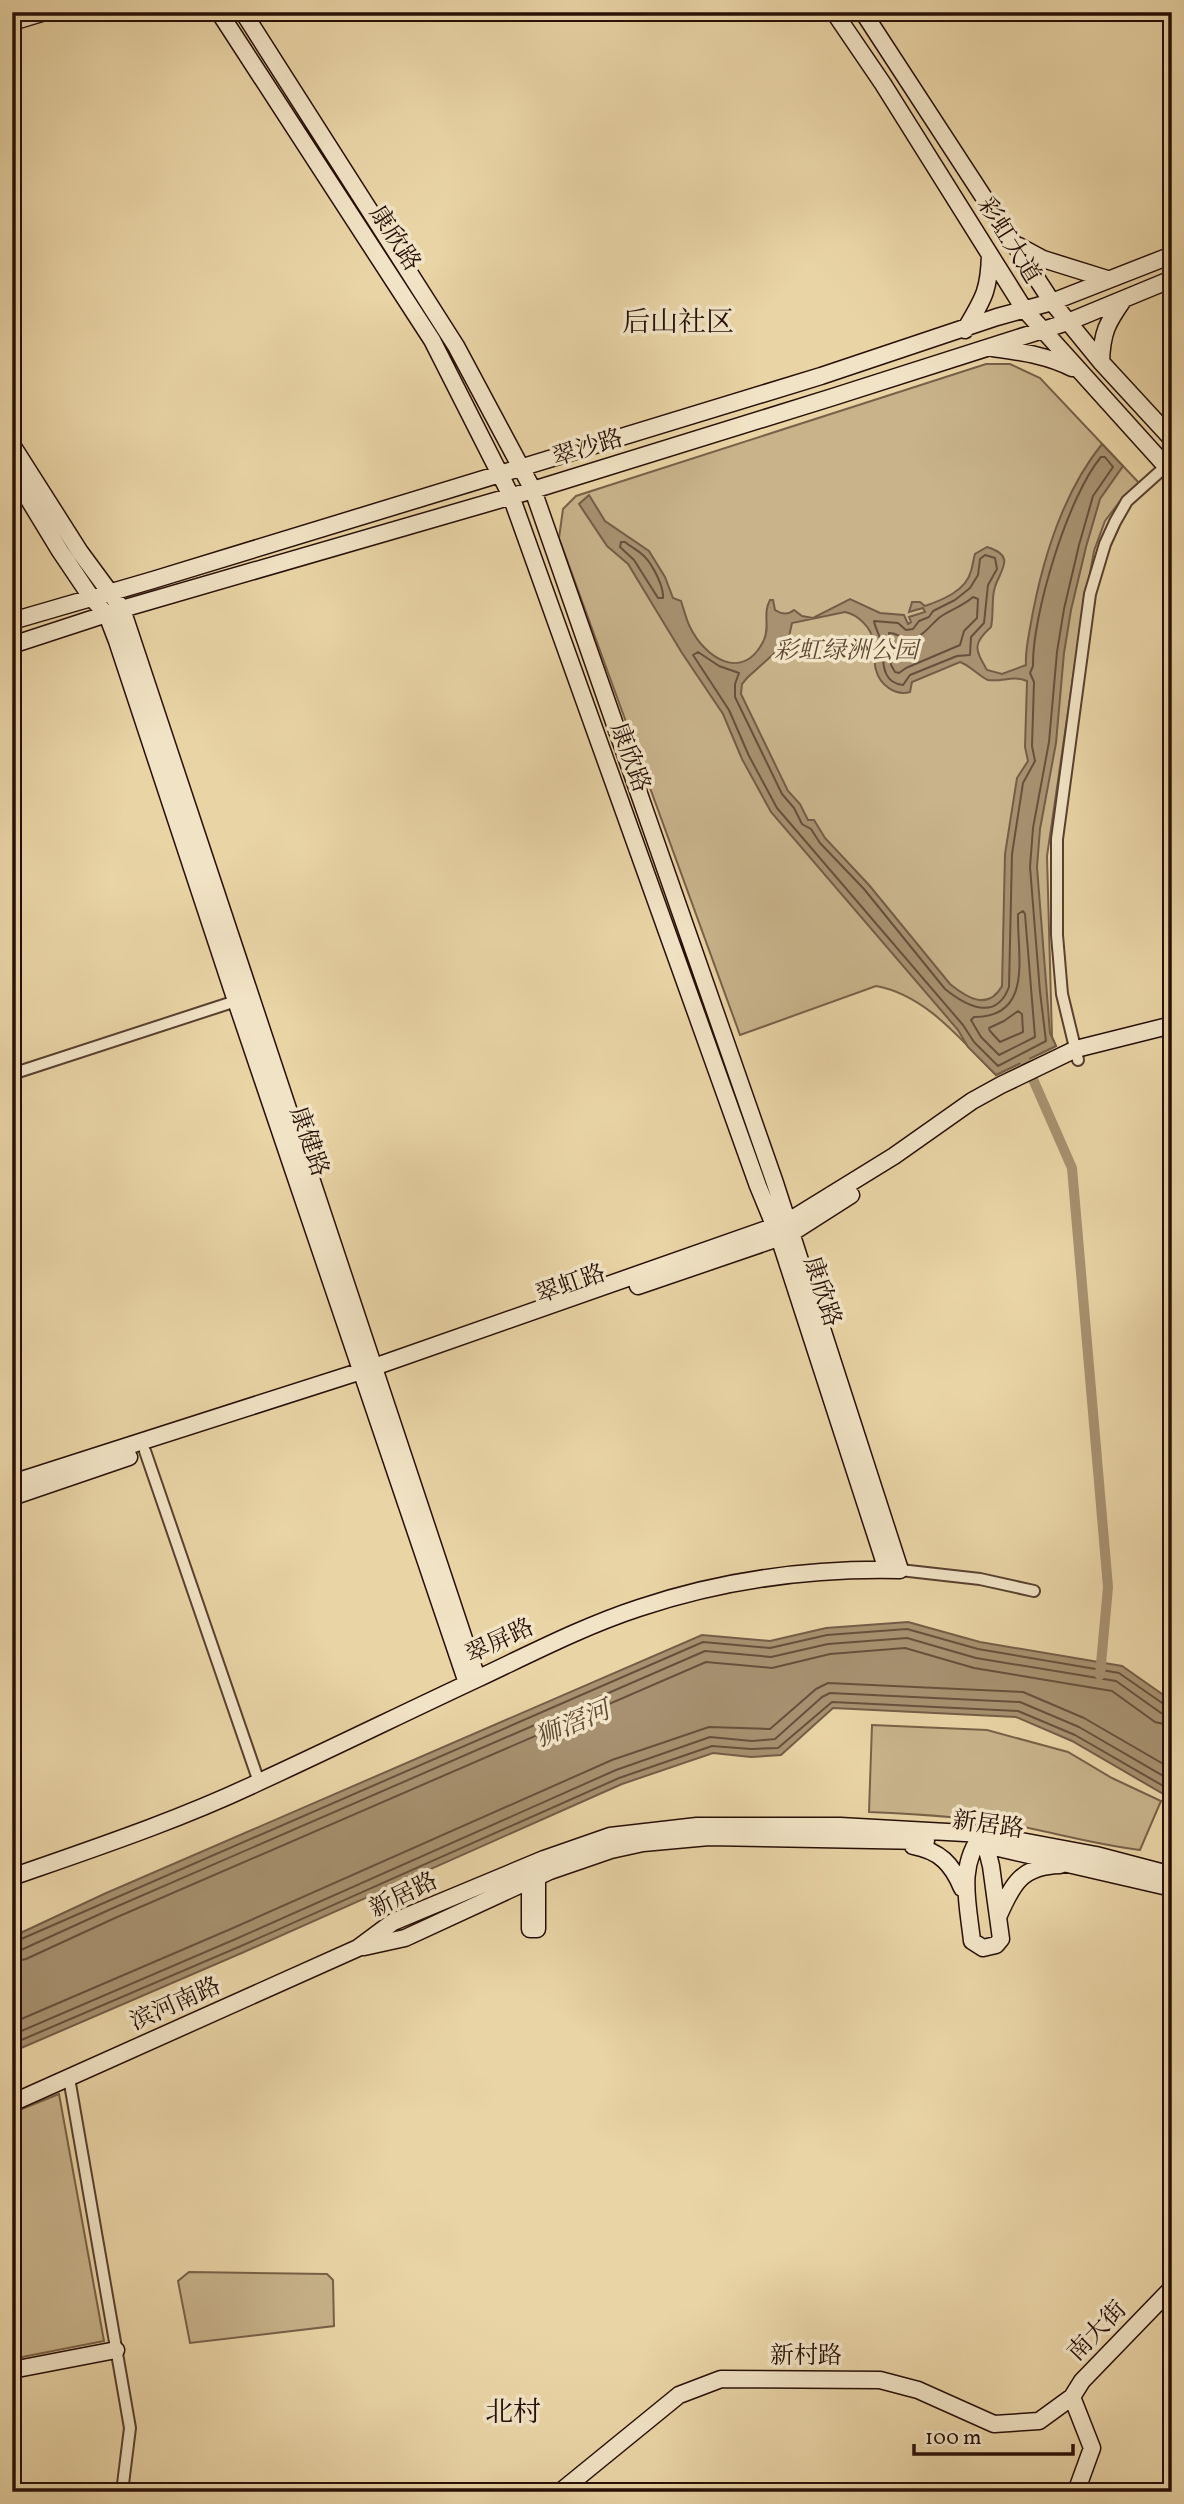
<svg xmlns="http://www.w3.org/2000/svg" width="1184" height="2504" font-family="Vollkorn,'Noto Serif SC',serif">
<rect width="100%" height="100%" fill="#e9d4a6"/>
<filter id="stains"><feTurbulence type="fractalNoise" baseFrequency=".00286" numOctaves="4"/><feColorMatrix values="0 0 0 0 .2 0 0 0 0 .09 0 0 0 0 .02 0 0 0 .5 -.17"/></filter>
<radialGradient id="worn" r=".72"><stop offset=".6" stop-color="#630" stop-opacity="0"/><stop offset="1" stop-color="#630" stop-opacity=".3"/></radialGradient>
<!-- green -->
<path fill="#c8b38b" stroke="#786148" stroke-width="2" d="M986 364H1010L1040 378 1140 484 1121 500 1105 521 1094 551 1081 623 1047 856 1052 1037 1056 1046 996 1075C961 1040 926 995 876 986L740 1035 559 538 563 509 576 496Z
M872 1725 987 1730 1068 1752 1112 1778 1161 1801 1140 1850C1099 1845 1059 1834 1019 1826 969 1817 920 1814 869 1812Z
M59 2094 104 2341 12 2359V2113Z
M189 2272 327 2274 333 2280 334 2326 190 2343 178 2281Z"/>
<!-- water -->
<path fill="#a79170" stroke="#745d46" stroke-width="2" fill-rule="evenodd" d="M1102 444 1123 466 1100 499 1086 547 1071 610 1064 653 1056 743 1040 829 1037 867 1050 1033 1056 1046 996 1075 968 1047 958 1030 771 812 742 759 723 714 682 653 628 564 607 546 579 504 589 495 605 521 649 551 665 577 673 598 681 601C684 610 686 619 690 627 705 658 742 682 763 642 771 627 762 614 770 600H773L775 610C781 614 788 615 794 610L802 616 813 618 850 599 880 613 904 615 908 624 911 622 909 617 925 612 923 608 909 612 912 602H920L925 606C942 600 966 591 971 571 973 565 973 560 975 554L987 547C1017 556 1000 570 995 587 991 599 994 614 991 627 972 644 975 649 987 670L1002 674 1026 665C1025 653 1028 640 1030 628 1041 564 1061 495 1102 444ZM845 612C859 615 871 628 874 642 876 651 873 661 876 670 880 685 895 696 910 692L912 682 960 662C971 666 981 678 988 680 1002 682 1014 675 1027 681L1025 747 1028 761 1017 778 1005 854 1002 986C988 1011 967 998 950 984L869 885 825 838 814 820H808L800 804 788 791 741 694 742 684 747 678 788 641 792 623Z
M908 1622 980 1642 1122 1666 1172 1701V1799L1072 1741 1016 1717 833 1708 781 1755 751 1757 713 1753 622 1784 244 1952 12 2052V1937L104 1894 702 1635 770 1641 826 1628Z"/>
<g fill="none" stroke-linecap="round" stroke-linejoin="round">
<!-- shore -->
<path stroke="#67503b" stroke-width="2" d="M1101 457H1105L1113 467 1093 496 1079 545 1064 609 1057 652 1049 742 1033 828 1030 867 1040 992 1046 1041 998 1066 974 1042 963 1025 777 808 749 756 729 710 693 655 698 652 719 666 739 673 735 684V697L782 794 794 808 802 824 811 829 820 843 864 889 945 989C966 1006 996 1022 1009 987L1012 854 1023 783 1035 761 1032 746 1034 682 1030 673 1033 666C1032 615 1068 496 1101 457Z
M621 542H625C631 547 639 551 644 556 653 565 664 587 663 598H658L634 560 620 547Z
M985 555 995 558 997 569 988 585 984 623 971 637 970 655 957 656 910 675 903 685C880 683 884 659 881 643 880 635 875 628 874 621L898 623 906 630 913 629 919 621 929 617 933 611 955 600 970 588 978 575 980 559Z
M973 597 978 599 977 618 964 631 960 645 906 668 899 673 895 672 891 665 889 633C897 632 900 639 909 639 922 639 931 624 940 617 950 610 963 606 973 597Z
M1023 911 1025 914 1035 1037 999 1055 981 1037 971 1020 974 1017C1034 1017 1017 955 1018 914Z
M1018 1011 1022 1014 1023 1032 1000 1042 990 1031 989 1028 1004 1021Z
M12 1943 703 1642 770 1648 827 1635 907 1629 978 1649 1119 1673 1165 1705 1172 1707
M12 1951 21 1950 111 1909 705 1651 771 1657 828 1644 907 1638 976 1658 1116 1681 1161 1713 1172 1715
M12 1962 26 1959 115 1918 706 1662 772 1668 830 1654 905 1648 974 1668 1112 1691 1155 1722 1172 1726
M12 2023 233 1928 612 1760 709 1727 770 1729 816 1689 828 1683 1023 1692 1084 1718 1172 1769
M12 2035 238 1938 616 1770 710 1737 752 1741 775 1739 822 1697 830 1693 1020 1702 1079 1727 1172 1781
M12 2044 241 1946 619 1778 712 1746 751 1749 778 1748 832 1702 1018 1711 1075 1735 1172 1791"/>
<!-- canal -->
<path stroke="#a79170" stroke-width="10" d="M1025 1061 1072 1168 1108 1587 1100 1675"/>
<!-- street casing -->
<g stroke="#58402e" stroke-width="14">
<path id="street" d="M1078 1060 1062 994 1057 935V839L1090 594 1105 544 1115 522 1127 501 1166 466
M12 1074 239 1000
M145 1451 259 1782
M900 1570 980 1579 1034 1591
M69 2078 130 2428 122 2492"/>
</g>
<!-- secondary casing -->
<g stroke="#270f06" stroke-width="19">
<path id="secondary" d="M219 12 432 340 511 496 758 1186 779 1237 887 1570
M834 12 883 84 1024 309 1172 473
M863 12 1052 302 1101 362 1172 439
M12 22 45 12
M1019 246 1043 259 1107 279
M965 330C983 299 989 292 990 255
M993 348C1020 352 1047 355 1072 368
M1101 362C1102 332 1107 323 1124 299
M12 445 80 552 122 609 477 1678
M12 472 60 551 91 597 107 615 117 641 236 1001 467 1683
M12 621 153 580 821 376 997 317 1052 302 1172 255
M12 645 122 609 533 490 833 397 1068 322 1172 279
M638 1286 790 1234 851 1195
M12 1483 374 1367 787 1222 894 1156 972 1101 1001 1085 1076 1049 1172 1025
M12 1497 129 1457
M983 1834 991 1866 1001 1939 996 1945 983 1948 972 1941C968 1903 957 1865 983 1834Z
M977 1843 1172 1888
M913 1846C940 1851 952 1864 962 1888
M530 1871V1929H537V1870
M12 1877C95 1848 179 1820 259 1782 333 1748 406 1712 479 1678 532 1653 584 1626 639 1608 723 1580 811 1568 900 1570L775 1183 533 490 456 346 243 12
M999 1915C1013 1883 1022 1866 1060 1865
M364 1947 405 1938 550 1871 611 1850 643 1843 709 1837 926 1841
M12 2103 358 1948 393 1922 544 1859 610 1836 697 1826H840L983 1834 1096 1855 1172 1875
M12 2370 116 2350
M560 2492 679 2395 721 2379 880 2380 918 2390 994 2424 1039 2421 1072 2397
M1076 2492 1092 2448 1072 2397 1082 2381 1172 2288"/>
</g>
<!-- street -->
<use href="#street" stroke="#f1e3c5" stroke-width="10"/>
<!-- secondary -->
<use href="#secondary" stroke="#f1e3c5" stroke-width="16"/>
</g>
<g text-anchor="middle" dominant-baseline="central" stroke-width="7" stroke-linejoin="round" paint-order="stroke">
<!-- street labels -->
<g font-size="24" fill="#270f06" stroke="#f1e3c5">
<text transform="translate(394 239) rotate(57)">康欣路</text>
<text transform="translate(1008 241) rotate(58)">彩虹大道</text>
<text transform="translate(588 449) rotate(-17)">翠沙路</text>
<text transform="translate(629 758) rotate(70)">康欣路</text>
<text transform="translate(308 1142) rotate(71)">康健路</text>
<text transform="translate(571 1285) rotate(-19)">翠虹路</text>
<text transform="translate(821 1292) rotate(72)">康欣路</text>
<text transform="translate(500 1642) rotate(-25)">翠屏路</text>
<text transform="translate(988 1826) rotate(8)">新居路</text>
<text transform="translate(404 1896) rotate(-26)">新居路</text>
<text transform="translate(176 2005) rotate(-24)">滨河南路</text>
<text transform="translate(1098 2332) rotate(-46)">南大街</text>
<text x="806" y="2357">新村路</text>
</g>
<!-- park labels -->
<g font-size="24" font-style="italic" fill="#5f4835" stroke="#f1e3c5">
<text x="846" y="652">彩虹绿洲公园</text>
</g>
<!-- water labels -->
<g font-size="26" font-style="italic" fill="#614a36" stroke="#f1e3c5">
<text transform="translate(573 1725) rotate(-23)">狮滘河</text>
</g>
<!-- quarter labels -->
<g font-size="28" fill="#270f06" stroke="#f1e3c5">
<text x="678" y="323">后山社区</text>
<text x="513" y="2413">北村</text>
</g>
</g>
<!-- margin -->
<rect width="1184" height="2504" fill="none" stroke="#e9d4a6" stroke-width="42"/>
<rect x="14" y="14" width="1156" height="2476" fill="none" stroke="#270f06" stroke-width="3.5"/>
<rect x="21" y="21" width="1142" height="2462" fill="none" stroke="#270f06" stroke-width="2"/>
<!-- scale -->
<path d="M914 2444v10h159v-10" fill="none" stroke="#270f06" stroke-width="3.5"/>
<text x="925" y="2444" font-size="21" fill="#270f06" stroke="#f1e3c5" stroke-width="5" paint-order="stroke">100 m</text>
<rect width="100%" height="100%" filter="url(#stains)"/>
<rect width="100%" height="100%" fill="url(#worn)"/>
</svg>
